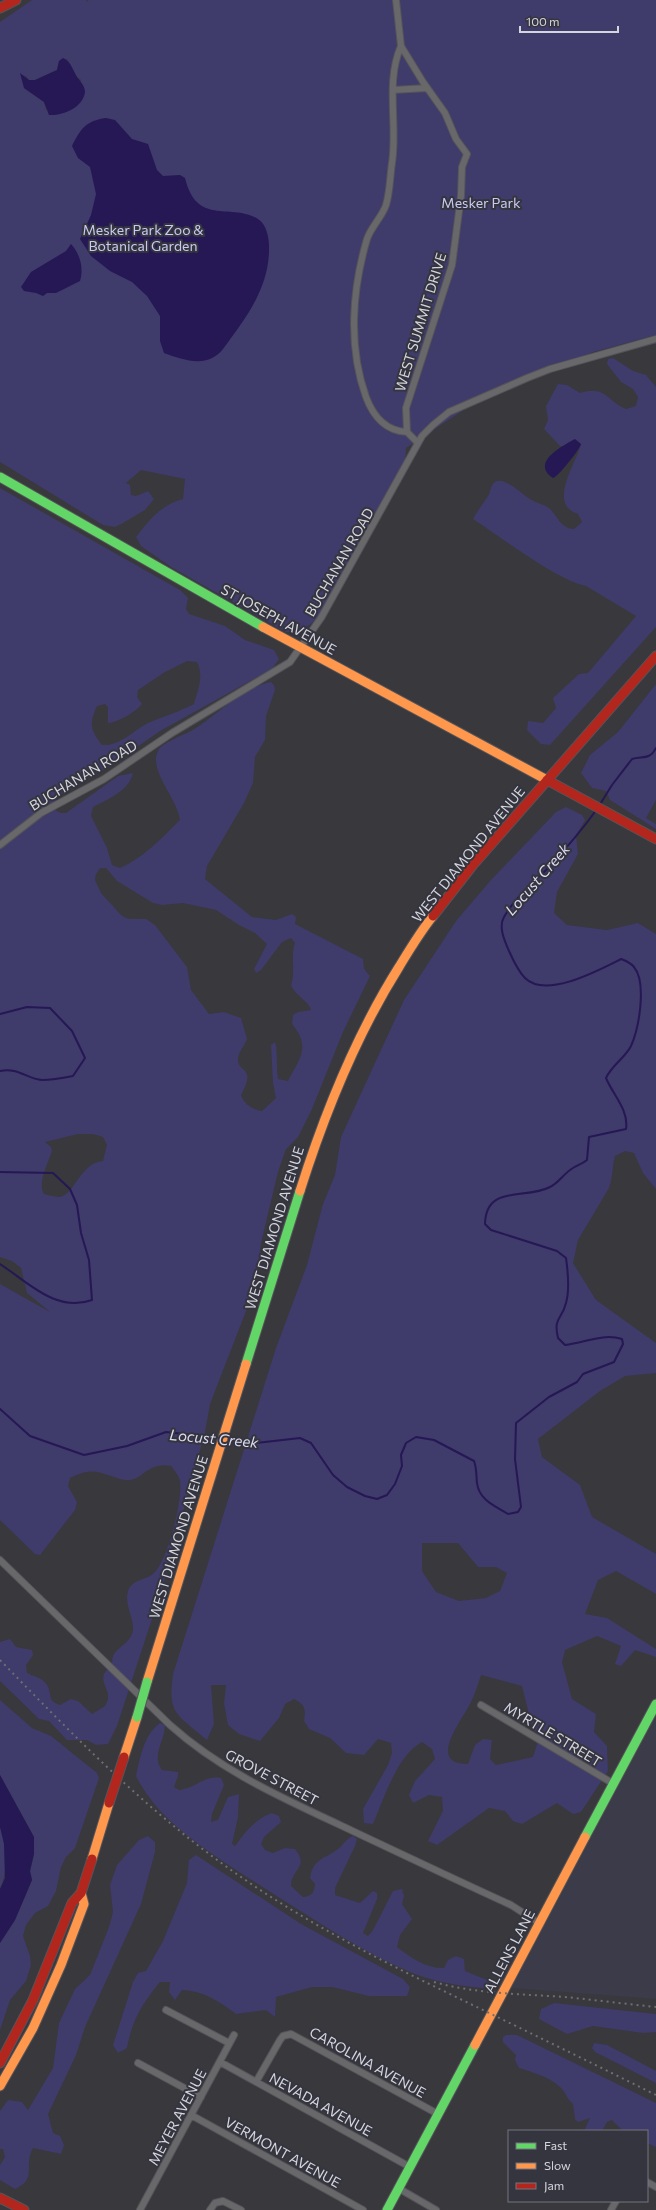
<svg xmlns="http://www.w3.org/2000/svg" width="656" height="2210" font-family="Commissioner,sans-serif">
<rect width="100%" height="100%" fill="#38383d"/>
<!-- built -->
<path fill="#3b3b49" d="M656 1716V1999L511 1988Z"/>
<!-- green -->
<path fill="#3f3b6a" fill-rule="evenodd" d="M32 0H86L88 2V0H656V335L593 352 568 363 550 365 497 388 406 448 405 463 318 617C309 627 299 633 286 632L171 567 141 546 136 537C150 519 161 505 183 499L185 479 141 470 126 483 130 485 131 495 136 496 148 491 154 499 145 510 123 523 115 527 103 525 0 462V22ZM67 59 77 77 81 80V84L46 110 44 102 24 88 25 75 29 80H35L57 70 59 61Z
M613 358 633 371 646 375 656 387V627L550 745 541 744 527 730 528 721 543 723 556 708 553 698 579 674 588 673 636 616 586 586C558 581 499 536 473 519 477 511 483 504 488 496 491 492 490 485 495 482 504 476 522 494 530 499 535 503 544 504 549 508 558 516 560 528 574 529L582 522 578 514C547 504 576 464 581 444L570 442 564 446H560L544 429 548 420 546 406 558 384 567 385 580 393C605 385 606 400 626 409L636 406 638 397 633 389 621 382 607 364 608 359Z
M0 488 180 590 188 598 186 609 189 614 225 626 245 640 274 650 279 659 272 669 160 731 107 768 68 788 57 798 54 806 55 810 61 813H66L118 776 133 773C129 791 108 799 93 807L91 816 107 848 112 865 120 868C143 858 162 838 180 820 177 799 155 778 156 758 156 756 158 751 159 749 163 743 183 735 191 731 217 716 240 688 271 682L274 685 275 690 266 716 265 740 255 757 253 783 244 803 207 866 205 879 252 917 276 920 292 914 296 917 295 924 363 959 364 969 370 976 343 1032 312 1109 298 1137 286 1149 278 1172 261 1243 255 1288 210 1404 205 1432 164 1582 117 1726 108 1744 96 1745 87 1740H67L49 1721 39 1719 0 1681V1642L10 1639 16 1647 32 1650 33 1655 26 1665 27 1673C33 1676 43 1678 47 1685 53 1695 46 1700 60 1705L71 1699 78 1701 92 1714 105 1706C114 1692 100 1685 104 1674 105 1671 110 1668 111 1665 113 1662 112 1659 113 1656 118 1646 131 1643 133 1630 134 1617 124 1605 128 1591 133 1578 146 1581 154 1573 168 1560 183 1499 180 1481 179 1476 174 1470 171 1466 147 1461 142 1482 126 1480 122 1480 118 1478 114 1477 94 1470 89 1469 70 1478L68 1486 77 1502 75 1510 40 1555 35 1554 0 1520V1284L50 1312 27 1293 21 1268 12 1261 0 1257ZM187 661 197 662C204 677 198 689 194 704 179 712 164 716 148 723 132 731 121 746 102 745 90 729 89 724 97 706L105 704 108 707V723C117 723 137 711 142 704L137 697 138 690 165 672ZM100 868H106L117 881 153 903 162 905 183 903 216 910 239 925 255 933 267 944 254 969 256 973 261 970 282 942 291 938 295 943C290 957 296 971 291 985 295 996 309 1001 311 1010L298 1012 293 1015 292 1024C311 1047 300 1058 288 1081L278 1079C276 1068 278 1051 275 1042L271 1045 273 1083 276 1098 262 1111C253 1110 244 1104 241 1095 257 1065 238 1074 238 1059 238 1053 245 1045 247 1039L241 1018 224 1012 209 1014 191 990 187 967 155 925 146 919H129L122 916 101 893 95 880 96 874ZM78 1134H93L103 1137 107 1145 103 1161C80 1163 75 1194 60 1197 55 1197 49 1195 44 1194 37 1183 48 1164 52 1151L51 1147 45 1142Z
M656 684V800L646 818 656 824V829L610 800 606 791 592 788 581 773 590 755 618 732Z
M566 807 582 815 585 820 576 835 578 854 557 892 554 913 567 925 607 930 638 923 656 934V1189L643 1173 634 1153 625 1151 615 1156C612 1167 613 1177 609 1188L578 1240 573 1263 596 1300 656 1343V1373L625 1376 600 1391 538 1439 542 1457 580 1485 592 1517 656 1554V1594L616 1571 598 1580 585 1614 607 1618 656 1649V1657L635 1650 621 1666 615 1664 621 1646 597 1636 565 1650 562 1662 572 1699 596 1714 594 1732 607 1746 608 1771 581 1812 573 1814 557 1803 522 1824 513 1821 505 1811 489 1808 437 1845 428 1841 443 1811 442 1797 429 1795 413 1803 409 1795 415 1781 435 1759 432 1749 422 1742C397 1755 384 1799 373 1824L364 1823 363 1809 388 1765 392 1753 391 1743 378 1739 364 1755 346 1753 330 1738 309 1729 304 1721C306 1710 305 1704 294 1699L285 1704 279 1718 260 1741 239 1734 228 1725 224 1703 226 1685H211L214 1724 207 1740C178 1715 167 1715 173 1674L276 1348 307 1265 323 1204 335 1175 341 1137 404 1000 456 921 491 880 556 812ZM422 1543H458L478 1567H496L507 1573 500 1591 486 1598 459 1601 436 1592 422 1571ZM481 1675 522 1686 531 1722 539 1738 533 1757 496 1765 490 1759 492 1740 483 1739 475 1745 468 1764C425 1764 464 1718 471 1702 475 1694 478 1684 481 1675Z
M0 1700 32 1728 51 1736 97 1773 99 1778 75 1848 66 1857 61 1867 56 1891 48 1906 35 1913 26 1925 23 1936 30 1956 31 1965 26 1981 10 2000 0 2030V1943L15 1920 32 1880 30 1871 34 1854V1837L0 1775Z
M160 1723 165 1725C165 1741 151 1755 162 1770L178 1772V1776L174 1787 179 1790C197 1788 203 1775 221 1778L224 1785 212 1814 211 1822 218 1820 228 1797 239 1794 238 1817 232 1844 235 1846C245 1832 255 1819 272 1813L279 1816 281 1822 264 1837 261 1844 265 1850 273 1853 285 1848 295 1849C310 1868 291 1868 291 1886L303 1897C312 1896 314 1893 315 1884L310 1878C313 1858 325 1859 338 1849 344 1844 346 1839 353 1836L357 1839 355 1846 335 1888V1895L360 1903 373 1891 377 1893V1899L363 1933 368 1936 373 1930 393 1891 402 1889 404 1896 402 1904 412 1919 400 1935 397 1947C410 1957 427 1969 444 1968L448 1960 456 1956 464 1959 465 1971 492 1982 495 1989C468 1987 441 1984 415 1974 365 1954 318 1922 272 1893 241 1873 206 1852 177 1827 160 1812 146 1796 136 1776 140 1758 144 1734 160 1723Z
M0 1827C7 1845 8 1872 0 1889Z
M148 1836 155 1842V1852L141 1904 85 2027 76 2055 48 2114 53 2133 60 2136 64 2145 61 2154 33 2148C23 2166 38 2179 15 2189L0 2180V2165L5 2157 3 2149H0V2111L8 2100 22 2102 28 2110 53 2068 59 2023 75 1989 90 1975 109 1927 113 1912 110 1885 117 1865 139 1840Z
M196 1855 301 1924 403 1979 410 1987 407 1996H369L332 1987H312L276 1997 275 2017 266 2010 236 2014C219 2001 203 1991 182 1990L175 2000 169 1992 170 1982H160C142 2004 132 2020 127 2048L118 2053 113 2045 133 1982 138 1973 146 1971 163 1941 187 1883 189 1860Z
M554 2003 656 2014V2032L643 2033 593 2026 567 2034 539 2019 541 2009Z
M506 2035H517L656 2103V2147L647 2143V2131H623L612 2120 607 2122 602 2131H584L590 2118 578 2122 575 2119 573 2104C566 2098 565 2091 560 2087 550 2077 532 2072 519 2068L515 2060 516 2055 503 2042V2037Z
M594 2043 607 2045 656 2071V2083L595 2052 592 2048Z"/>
<!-- water -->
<path fill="#251855" d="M63 58C71 61 73 71 77 77 80 81 85 86 85 92 83 108 62 116 49 115L44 102 24 88 20 73 29 80H35L57 70 59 61Z
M106 118 115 120 132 139 148 144 157 170 163 176 180 175 185 178C197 227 230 202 258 219 266 224 269 237 269 246 270 287 246 318 223 349 207 369 184 360 164 353L160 341V316L147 296 132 282 110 271 91 256 80 239 91 215 96 194 90 167 78 158 72 146C81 128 86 121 106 118Z
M71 244C80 254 84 268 80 281L56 293H47L43 296 36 293 24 291 21 287 31 272 66 251Z
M575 439 581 444C580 449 558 477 553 478 530 463 562 446 575 439Z
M0 1775 34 1837V1854L30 1871 32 1880 15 1920 0 1943V1889L5 1878 4 1844 0 1827Z"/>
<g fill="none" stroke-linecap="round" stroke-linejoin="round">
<!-- stream -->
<path stroke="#251855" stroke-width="2" d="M599 806 612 785 632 759C643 756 650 760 656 748
M0 1014 27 1007 50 1008 72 1031 85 1058 73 1076C63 1078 52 1080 42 1080 27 1079 18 1067 0 1071
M0 1172 53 1173 70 1189 77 1205 81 1233 89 1260 92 1300C56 1313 28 1282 0 1264
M0 1409 30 1436 84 1455 127 1446 166 1432 219 1438
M227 1438 256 1443 300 1438 311 1443 333 1475 347 1487 365 1496 377 1499 387 1495 395 1484 402 1466 401 1455 406 1443 416 1437 434 1440 474 1461C477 1469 476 1475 477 1483 479 1500 495 1506 508 1514L518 1512 521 1507 515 1459 516 1423 549 1397 577 1382 583 1374 614 1362 623 1344 622 1339C602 1333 585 1343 565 1345L558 1338C553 1317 562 1320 566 1303 570 1289 568 1272 566 1258L557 1251 491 1230 485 1224C486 1184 525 1200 550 1187 559 1183 564 1173 573 1168 578 1165 582 1164 587 1160L589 1137 626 1129C629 1110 613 1095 606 1078 612 1065 625 1058 631 1046 639 1028 647 983 634 967 630 962 626 961 621 959 599 970 546 999 525 978 518 971 513 960 509 951 505 942 498 927 504 917 514 899 532 884 546 870 564 851 582 830 597 809"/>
<!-- street casing -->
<g stroke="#545459" stroke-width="8">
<path id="street" d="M396 0 401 46 423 82 445 113 456 139 467 154 462 167 461 196 452 265 406 408 407 432 418 443
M401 46C385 82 398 125 392 163 390 176 390 192 386 205 382 217 371 227 367 239 352 290 348 347 366 397 373 416 386 431 407 432
M393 90 427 88
M0 845 41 813 104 779 172 733 290 662 321 618 422 436 433 425 449 412 527 378 550 369 656 339
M0 1560 170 1725C220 1770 280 1797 340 1825 397 1852 454 1879 511 1905L539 1923
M481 1705 614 1784
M166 2010 229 2043
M220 2062 410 2167
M138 2063 201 2097
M256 2082 280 2040 283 2036 291 2034 438 2114
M191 2115 363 2210
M647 2182 656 2187
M398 2188 436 2210
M140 2210 234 2035
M210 2210 215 2203 223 2201 241 2210
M611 2210 616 2201"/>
</g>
<!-- fast casing -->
<g stroke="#545459" stroke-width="11">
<path id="fast" d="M0 477 263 627
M246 1364 300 1191
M585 1837 656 1704
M387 2210 475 2045"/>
</g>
<!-- slow casing -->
<g stroke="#545459" stroke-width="11">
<path id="slow" d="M263 627 547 780
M300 1191C325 1112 355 1037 399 967 410 949 420 932 433 916
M147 1682 246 1364
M124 1757 137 1717
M92 1859 109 1803
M475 2045 585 1837
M0 2086 33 2028 61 1965 84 1904 81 1893"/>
</g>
<!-- jam casing -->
<g stroke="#545459" stroke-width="11">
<path id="jam" d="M0 8 16 0
M547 780 656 839
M433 916 472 866 656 656
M0 2063 33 2000 72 1903 81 1893 92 1859
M0 2198 24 2210"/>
</g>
<!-- street -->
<use href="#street" stroke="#68686b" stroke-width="6"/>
<!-- fast -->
<use href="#fast" stroke="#63d668" stroke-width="9"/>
<!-- slow -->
<use href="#slow" stroke="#ff974d" stroke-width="9"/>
<!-- jam -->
<use href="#jam" stroke="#b3261e" stroke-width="9"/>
<!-- rail -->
<path stroke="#6e6e73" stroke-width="2" stroke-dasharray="2 4" stroke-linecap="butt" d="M0 1660C70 1732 139 1803 220 1862 292 1915 371 1956 452 1995 520 2028 588 2061 656 2095
M434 1982C477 1994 521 1994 565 1997 595 2000 626 2004 656 2007"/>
<!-- fast-bridge casing -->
<g stroke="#545459" stroke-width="11" stroke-linecap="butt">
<path id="fast-bridge" d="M137 1717 147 1682"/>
</g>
<!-- jam-bridge casing -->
<g stroke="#545459" stroke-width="11" stroke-linecap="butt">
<path id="jam-bridge" d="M109 1803 124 1757"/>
</g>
<!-- fast-bridge -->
<use href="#fast-bridge" stroke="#63d668" stroke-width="9"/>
<!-- jam-bridge -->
<use href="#jam-bridge" stroke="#b3261e" stroke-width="9"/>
</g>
<g text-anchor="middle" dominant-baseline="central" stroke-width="4" stroke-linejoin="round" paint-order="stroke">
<!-- park labels -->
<g font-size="14" fill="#c9c9f1" stroke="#353540">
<text x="481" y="202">Mesker Park</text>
<text x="143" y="229">Mesker Park Zoo &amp;<tspan x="143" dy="16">Botanical Garden</tspan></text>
</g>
<!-- street labels -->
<g font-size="14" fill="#d5d6dc" stroke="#353540">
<text transform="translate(420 322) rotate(-73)">WEST SUMMIT DRIVE</text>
<text transform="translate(339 562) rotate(-60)">BUCHANAN ROAD</text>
<text transform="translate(279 619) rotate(29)">ST JOSEPH AVENUE</text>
<text transform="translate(83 775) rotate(-31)">BUCHANAN ROAD</text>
<text transform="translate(468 854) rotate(-51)">WEST DIAMOND AVENUE</text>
<text transform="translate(274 1228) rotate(-73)">WEST DIAMOND AVENUE</text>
<text transform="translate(178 1537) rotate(-73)">WEST DIAMOND AVENUE</text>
<text transform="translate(553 1734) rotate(31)">MYRTLE STREET</text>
<text transform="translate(272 1777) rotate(28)">GROVE STREET</text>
<text transform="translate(509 1951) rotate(-62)">ALLENS LANE</text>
<text transform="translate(368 2062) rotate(29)">CAROLINA AVENUE</text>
<text transform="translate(321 2104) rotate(29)">NEVADA AVENUE</text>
<text transform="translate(177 2117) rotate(-62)">MEYER AVENUE</text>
<text transform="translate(283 2152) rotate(29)">VERMONT AVENUE</text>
</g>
<!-- water labels -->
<g font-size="15" font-style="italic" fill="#dcdcf1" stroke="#353540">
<text transform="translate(537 879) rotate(-49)">Locust Creek</text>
<text transform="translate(214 1438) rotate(5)">Locust Creek</text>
</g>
</g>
<!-- legend -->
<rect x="508" y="2130" width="140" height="72" fill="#353540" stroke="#75757e"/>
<rect x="516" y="2143" width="20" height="6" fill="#63d668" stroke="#75757e"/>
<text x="544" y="2150" font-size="12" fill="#d5d6dc">Fast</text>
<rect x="516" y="2163" width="20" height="6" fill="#ff974d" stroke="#75757e"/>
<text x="544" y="2170" font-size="12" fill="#d5d6dc">Slow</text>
<rect x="516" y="2183" width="20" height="6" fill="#b3261e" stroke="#75757e"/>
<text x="544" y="2190" font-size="12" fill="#d5d6dc">Jam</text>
<!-- scale -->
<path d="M520 26v6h98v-6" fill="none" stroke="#d5d6dc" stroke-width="2"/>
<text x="526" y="26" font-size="12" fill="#d5d6dc" stroke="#353540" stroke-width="3" paint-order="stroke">100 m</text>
</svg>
